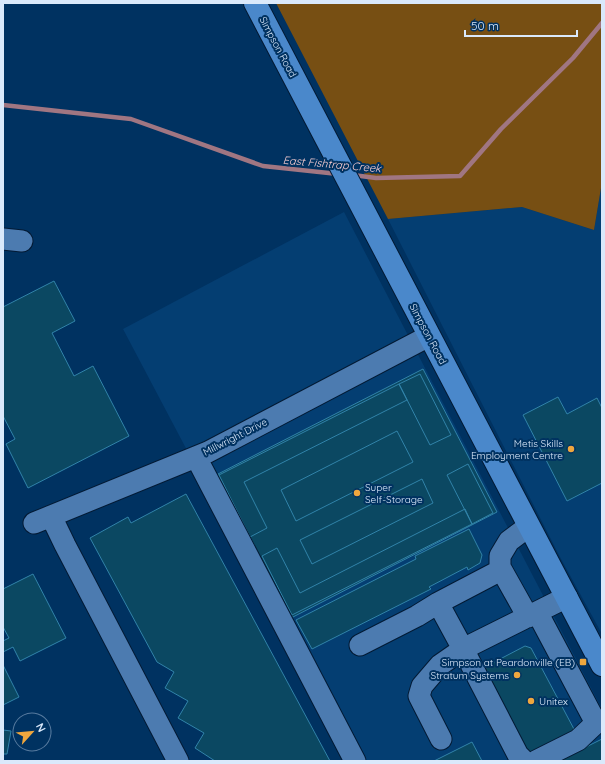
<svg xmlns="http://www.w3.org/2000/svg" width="605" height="764" font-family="Quicksand,sans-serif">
<rect width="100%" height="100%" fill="#003261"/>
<!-- built -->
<path fill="#043e72" d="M602 182V634L560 557 388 219 522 207 594 230Z
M344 212 602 709V761H351L123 329Z"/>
<!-- forest -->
<path fill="#774f13" d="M276 3H602V182L594 230 522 207 388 219Z"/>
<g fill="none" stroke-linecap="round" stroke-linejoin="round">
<!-- stream -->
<path stroke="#a07682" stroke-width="4.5" d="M3 105 131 119 263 166 338 174
M353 175 376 178 460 176 501 129 573 58 602 23"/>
</g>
<!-- building -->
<path fill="#0b4862" stroke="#3183a9" d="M54 281 75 321 52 333 74 376 93 366 129 436 28 488 6 444 15 439 3 416V307Z
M423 369 497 512 291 618 218 474Z
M420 374 451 435 430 445 399 384Z
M399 384 407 400 244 482 267 528 250 537 219 475Z
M558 397 567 414 597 398 602 408V483L567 501 523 415Z
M397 431 413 462 296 521 281 490Z
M468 464 493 513 472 524 447 475Z
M422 479 433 503 312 564 300 540Z
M186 494 330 761H215L195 748 204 733 178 718 188 701 165 688 174 672 157 662 90 538 128 517 131 523Z
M465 509 472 524 292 615 262 556 277 548 300 593Z
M469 529 482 555 480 563 468 570 467 567 429 587 431 589 312 649 296 620 416 559 415 556Z
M33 574 66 638 20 661 13 647 3 652V641L9 638 3 627V589Z
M525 646 531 648 575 731 529 760 481 669Z
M3 665 19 697 3 705Z
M3 730 11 731 7 754H3Z
M602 739V761H558Z
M472 742 482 761H434Z"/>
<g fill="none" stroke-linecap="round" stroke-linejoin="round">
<!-- minor casing -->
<g stroke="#031a34" stroke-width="23">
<path id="minor" d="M3 239 22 241
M196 457 355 761
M51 516 65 545 178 761
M34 523 208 452 429 336
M501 570 438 603 463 649 518 755 524 761
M537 612 596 723 602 720
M528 617 500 567V556L509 541 529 526
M360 645 417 616 438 603
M441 739 419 696 422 686 440 665 463 649 567 597
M536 761 578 740 596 723"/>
</g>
<!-- major casing -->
<g stroke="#031a34" stroke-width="24">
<path id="major" d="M255 3 602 665"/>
</g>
<!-- minor -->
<use href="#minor" stroke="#4c7bb0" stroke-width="21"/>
<!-- major -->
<use href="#major" stroke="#4a88cb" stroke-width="22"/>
</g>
<!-- markers -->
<g fill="#efa73e" stroke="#003261" stroke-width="1.5">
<circle cx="571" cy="449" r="4"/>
<circle cx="357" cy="493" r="4"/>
<rect x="579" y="658" width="8" height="8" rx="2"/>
<circle cx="517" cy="675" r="4"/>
<circle cx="531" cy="701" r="4"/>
</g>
<g text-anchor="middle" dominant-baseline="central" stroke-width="4" stroke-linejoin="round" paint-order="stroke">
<!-- street labels -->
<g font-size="10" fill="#dae9fb" stroke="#003261">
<text transform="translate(278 47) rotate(62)">Simpson Road</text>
<text transform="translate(428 334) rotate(62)">Simpson Road</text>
<text transform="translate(235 437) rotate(-27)">Millwright Drive</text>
</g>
<!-- poi labels -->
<g font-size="10" fill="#dae9fb" stroke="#003261" text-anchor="end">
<text x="563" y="443">Metis Skills<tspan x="563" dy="12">Employment Centre</tspan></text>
<text x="365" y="487" text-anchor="start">Super<tspan x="365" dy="12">Self-Storage</tspan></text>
<text x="575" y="662">Simpson at Peardonville (EB)</text>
<text x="509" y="675">Stratum Systems</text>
<text x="539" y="701" text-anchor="start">Unitex</text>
</g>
<!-- water labels -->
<g font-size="11" font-style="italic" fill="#facfd3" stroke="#003261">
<text transform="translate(332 164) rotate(5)">East Fishtrap Creek</text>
</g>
</g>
<!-- border -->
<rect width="605" height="764" fill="none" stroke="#dae9fb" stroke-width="8"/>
<!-- north arrow -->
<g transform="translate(32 732) rotate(63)"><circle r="19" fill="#003261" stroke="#577b9f"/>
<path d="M0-3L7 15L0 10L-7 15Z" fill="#efa73e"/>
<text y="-6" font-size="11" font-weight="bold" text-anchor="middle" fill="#dae9fb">N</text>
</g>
<!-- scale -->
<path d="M465 30v6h112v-6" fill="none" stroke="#dae9fb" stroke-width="2"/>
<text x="471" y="30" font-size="12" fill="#dae9fb" stroke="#003261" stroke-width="3" paint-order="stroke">50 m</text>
</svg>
